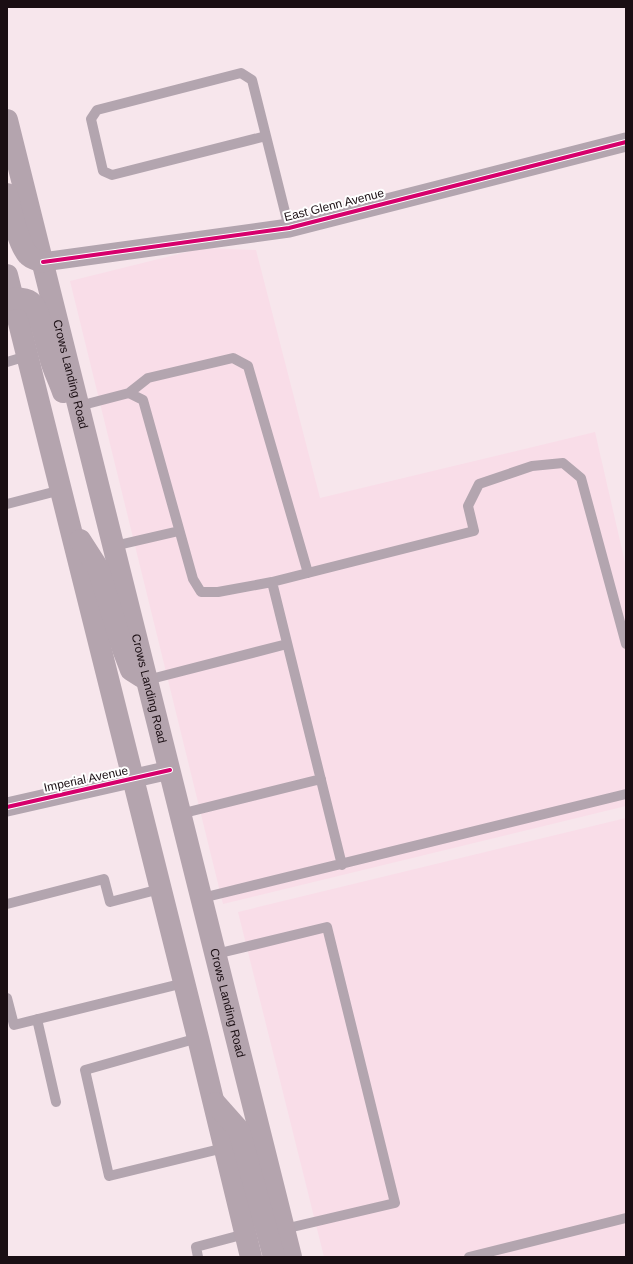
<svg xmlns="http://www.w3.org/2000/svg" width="633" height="1264" font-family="Arial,sans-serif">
<rect width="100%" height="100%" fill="#f7e6ec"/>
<!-- built -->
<path fill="#f9dde8" d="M203 248 256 250 320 498 595 432 626 567V806L223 904 70 281Z
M626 818V1257H324L238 912Z"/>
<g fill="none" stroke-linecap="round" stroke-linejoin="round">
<!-- lane -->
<path stroke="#b3a5af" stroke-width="10" d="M266 136 112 175 103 171 91 119 97 110 241 73 252 80 289 228
M7 362 27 356
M129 393 148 378 233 358 248 366 308 573
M79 406 129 393 143 400 193 579 201 592H218L272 582 474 531 468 506 479 484 532 466 563 463 581 478 626 644
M7 504 61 490
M114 546 179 531
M272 582 342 865
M147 680 287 644
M180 814 321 779
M202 898 626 794
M7 904 104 879 110 902 160 889
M216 954 327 927 395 1203 284 1229
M7 998 14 1025 184 983
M37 1019 56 1102
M198 1038 85 1070 109 1176 224 1148
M198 1257 196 1247 245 1234
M469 1257 626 1218"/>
<!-- street -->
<path stroke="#b3a5af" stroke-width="19" d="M43 262 289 228 626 142
M7 807 170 770"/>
<!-- secondary -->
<g stroke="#b4a4ae" stroke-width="22">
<path id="s1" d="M7 120 291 1257"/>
<path d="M7 194C11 210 18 244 28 255 31 259 38 260 43 262"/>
<path d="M7 275 198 1038 251 1257"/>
<path d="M7 300C15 298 27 297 33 304 40 312 46 345 50 357 53 369 59 380 63 392"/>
<path d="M80 540 98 568 123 649 131 670 142 677"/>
<path d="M215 1103 239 1130 274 1257"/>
</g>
<!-- cycleway casing -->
<g stroke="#fff" stroke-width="6">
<path id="cycleway" d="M43 262 289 228 626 142
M7 807 170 770"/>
</g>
<!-- cycleway -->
<use href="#cycleway" stroke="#d6006c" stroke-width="4"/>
</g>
<g text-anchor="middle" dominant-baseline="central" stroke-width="4" stroke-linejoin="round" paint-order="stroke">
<!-- street labels -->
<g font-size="12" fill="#1a0e13" stroke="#fff">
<text transform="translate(334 205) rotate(-14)">East Glenn Avenue</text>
<text stroke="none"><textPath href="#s1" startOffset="262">Crows Landing Road</textPath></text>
<text stroke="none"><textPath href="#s1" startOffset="586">Crows Landing Road</textPath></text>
<text transform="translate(86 779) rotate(-12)">Imperial Avenue</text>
<text stroke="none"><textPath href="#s1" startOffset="910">Crows Landing Road</textPath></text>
</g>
</g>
<!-- border -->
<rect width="633" height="1264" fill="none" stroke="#1a0e13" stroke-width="16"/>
</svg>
